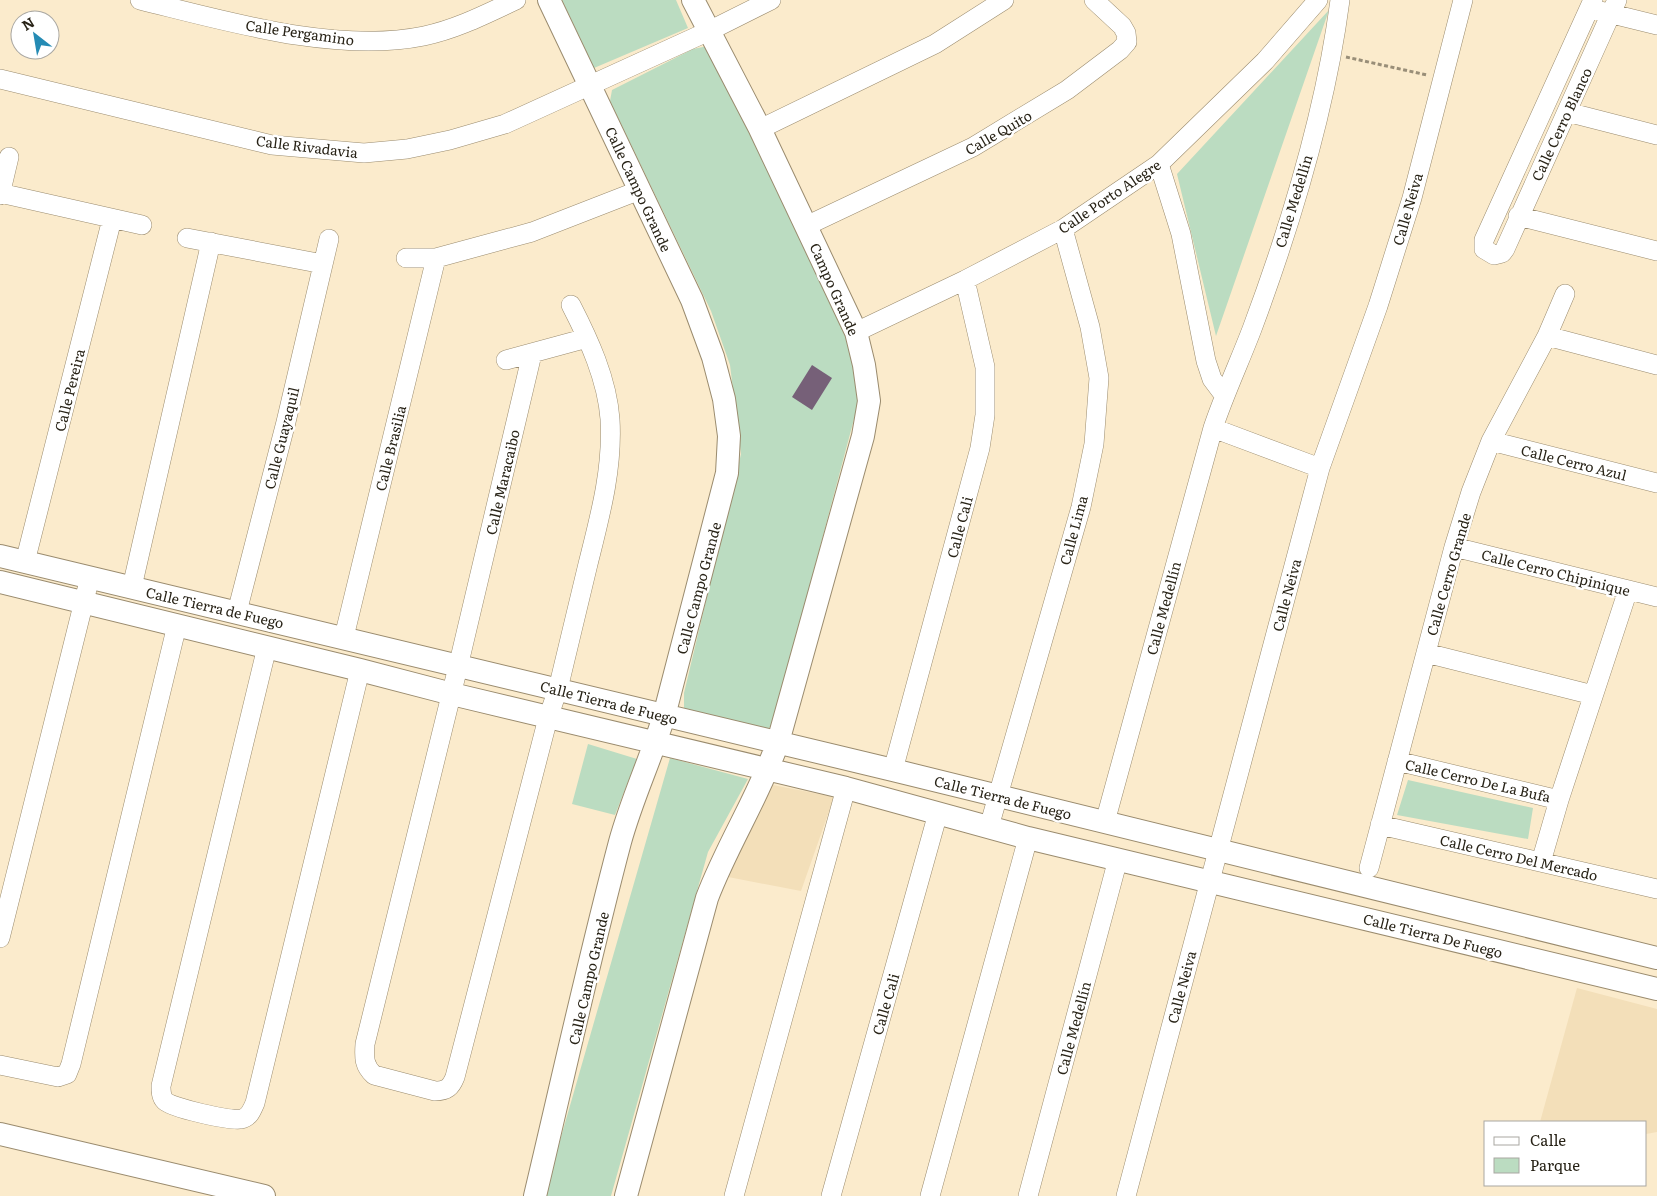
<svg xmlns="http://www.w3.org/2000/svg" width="1657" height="1196" font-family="Literata,serif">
<rect width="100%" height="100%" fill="#fbebcc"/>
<!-- built -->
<path fill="#f3dfb9" d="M773 785 834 797 801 891 723 876Z
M1577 988 1657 1009V1132L1646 1134V1122H1540Z"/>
<!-- green -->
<path fill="#bbdcc1" d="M562 0H676L688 28 594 68Z
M1329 10 1216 336 1177 174Z
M708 46 847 332 854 360 858 404 773 724 768 729 684 711V693L741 454 730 365 711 311 610 101 612 90 693 49Z
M588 744 637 759 615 815 572 804Z
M670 758 748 779 708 852 611 1196H544Z
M1408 780 1533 808 1528 839 1397 815Z"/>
<!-- building -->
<path fill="#766078" d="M812 365 832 378 812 410 792 397Z"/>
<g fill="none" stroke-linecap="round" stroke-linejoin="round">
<!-- minor casing -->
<g stroke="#9a8b6e" stroke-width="20">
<path id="minor" d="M140 0C226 21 336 54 424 36 457 29 486 14 516 0
M1593 0 1484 240V249L1494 255 1502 253 1505 249 1617 0
M1600 11 1657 25
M0 79 272 145 364 153 407 149 450 140 505 124 709 31 771 0
M1567 112 1657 135
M760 129 935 44 1004 0
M1159 164 1181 234 1206 361 1212 379 1224 395
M0 193 142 225
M0 195 9 157
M1518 216 1657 251
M806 226 973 147 1067 90 1120 50 1127 42 1126 33 1122 26 1094 0
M187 238 323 264
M406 258H436L532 232 640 190
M856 332 965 280 1063 229 1159 164 1265 61 1318 0
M1547 336 1657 365
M532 354 458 667 365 1044C364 1058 364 1066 374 1075L435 1091C447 1091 451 1087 455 1077L548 718 558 689C568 648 578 606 588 564 600 516 613 469 610 419 607 379 589 340 571 305
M506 360 587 338
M1213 428 1320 468
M1491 441 1657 483
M1454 547 1657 597
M25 562 112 219
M132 587 211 242
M237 612 286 422 329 239
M344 637 436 258
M267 647 161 1086C161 1091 161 1097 165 1101 172 1108 230 1121 241 1119 249 1118 252 1110 255 1103L360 670
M1426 653 1593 695
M1397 761 1559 800
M893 770 980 448 985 415V367L965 280
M1105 822 1213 428C1224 395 1239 363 1252 329 1290 227 1326 108 1340 0
M1380 825 1657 889
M989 827 1081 507 1094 444 1099 378 1090 327 1063 229
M1541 862 1559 800 1628 590
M1369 868 1454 547 1471 492 1491 441 1547 336 1565 294
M0 938 90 577
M0 1065 58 1077 67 1074 71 1064 177 625
M734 1196 846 788
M831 1196 938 813
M930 1196 1028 838
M1028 1196 1118 859
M1126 1196 1320 468 1378 306 1412 198 1463 0"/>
</g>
<!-- tertiary casing -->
<g stroke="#9a8b6e" stroke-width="24">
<path id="tertiary" d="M0 556 893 770 1657 958
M0 582 360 670 452 694 846 788 1028 838 1657 989
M0 1134 264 1196
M535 1196C563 1078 589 959 620 842 632 798 651 759 664 716L727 473 729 436 724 399 713 357 692 300 549 0
M626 1196 707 898C727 845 759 796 778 742L863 436 869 401 864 365 856 332 760 129 693 0"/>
</g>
<!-- path -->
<path stroke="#998e78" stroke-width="3" stroke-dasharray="4 2.5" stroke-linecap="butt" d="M1346 57 1427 75"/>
<!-- minor -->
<use href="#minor" stroke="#fff" stroke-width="19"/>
<!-- tertiary -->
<use href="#tertiary" stroke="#fff" stroke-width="22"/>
</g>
<g text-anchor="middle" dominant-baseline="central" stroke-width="5" stroke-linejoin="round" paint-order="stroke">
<!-- street labels -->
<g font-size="14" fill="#282317" stroke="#fff">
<text transform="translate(300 32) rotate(8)">Calle Pergamino</text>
<text transform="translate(1561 124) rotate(-65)">Calle Cerro Blanco</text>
<text transform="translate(998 132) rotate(-30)">Calle Quito</text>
<text transform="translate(307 146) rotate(7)">Calle Rivadavia</text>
<text transform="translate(639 189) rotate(65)">Calle Campo Grande</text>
<text transform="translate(1109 196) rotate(-34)">Calle Porto Alegre</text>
<text transform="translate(1293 201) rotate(-73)">Calle Medellín</text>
<text transform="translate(1407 209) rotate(-74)">Calle Neiva</text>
<text transform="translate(835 289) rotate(66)">Campo Grande</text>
<text transform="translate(69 390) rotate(-76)">Calle Pereira</text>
<text transform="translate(281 438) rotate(-76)">Calle Guayaquil</text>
<text transform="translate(390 448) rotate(-76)">Calle Brasilia</text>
<text transform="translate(1574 462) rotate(14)">Calle Cerro Azul</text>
<text transform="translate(502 482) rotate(-77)">Calle Maracaibo</text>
<text transform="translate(959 527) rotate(-75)">Calle Cali</text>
<text transform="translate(1073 530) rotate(-75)">Calle Lima</text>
<text transform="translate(1556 572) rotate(14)">Calle Cerro Chipinique</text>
<text transform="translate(1448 574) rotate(-74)">Calle Cerro Grande</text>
<text transform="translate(698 588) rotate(-75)">Calle Campo Grande</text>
<text transform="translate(1286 595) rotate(-75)">Calle Neiva</text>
<text transform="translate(215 607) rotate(13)">Calle Tierra de Fuego</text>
<text transform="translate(1163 608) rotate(-75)">Calle Medellín</text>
<text transform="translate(609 702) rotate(14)">Calle Tierra de Fuego</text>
<text transform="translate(1478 780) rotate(13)">Calle Cerro De La Bufa</text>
<text transform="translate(1003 797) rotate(14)">Calle Tierra de Fuego</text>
<text transform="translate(1519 857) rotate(13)">Calle Cerro Del Mercado</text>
<text transform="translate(1433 935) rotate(14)">Calle Tierra De Fuego</text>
<text transform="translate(588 978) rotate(-77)">Calle Campo Grande</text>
<text transform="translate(1181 987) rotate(-75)">Calle Neiva</text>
<text transform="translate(885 1004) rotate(-74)">Calle Cali</text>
<text transform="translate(1073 1028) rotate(-75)">Calle Medellín</text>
</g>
</g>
<!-- legend -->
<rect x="1484" y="1121" width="162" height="65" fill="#ffffff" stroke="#a9a7a2"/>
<rect x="1494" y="1137" width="25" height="8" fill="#ffffff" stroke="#a9a7a2"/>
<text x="1530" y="1146" font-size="15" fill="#282317">Calle</text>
<rect x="1494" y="1158" width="25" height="15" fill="#bbdcc1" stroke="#a9a7a2"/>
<text x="1530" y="1171" font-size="15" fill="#282317">Parque</text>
<!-- north arrow -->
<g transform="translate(35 35) rotate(329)"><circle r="24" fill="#ffffff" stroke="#a9a7a2"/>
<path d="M0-4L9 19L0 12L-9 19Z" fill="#258bb4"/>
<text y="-8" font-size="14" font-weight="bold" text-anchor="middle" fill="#282317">N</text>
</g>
</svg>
